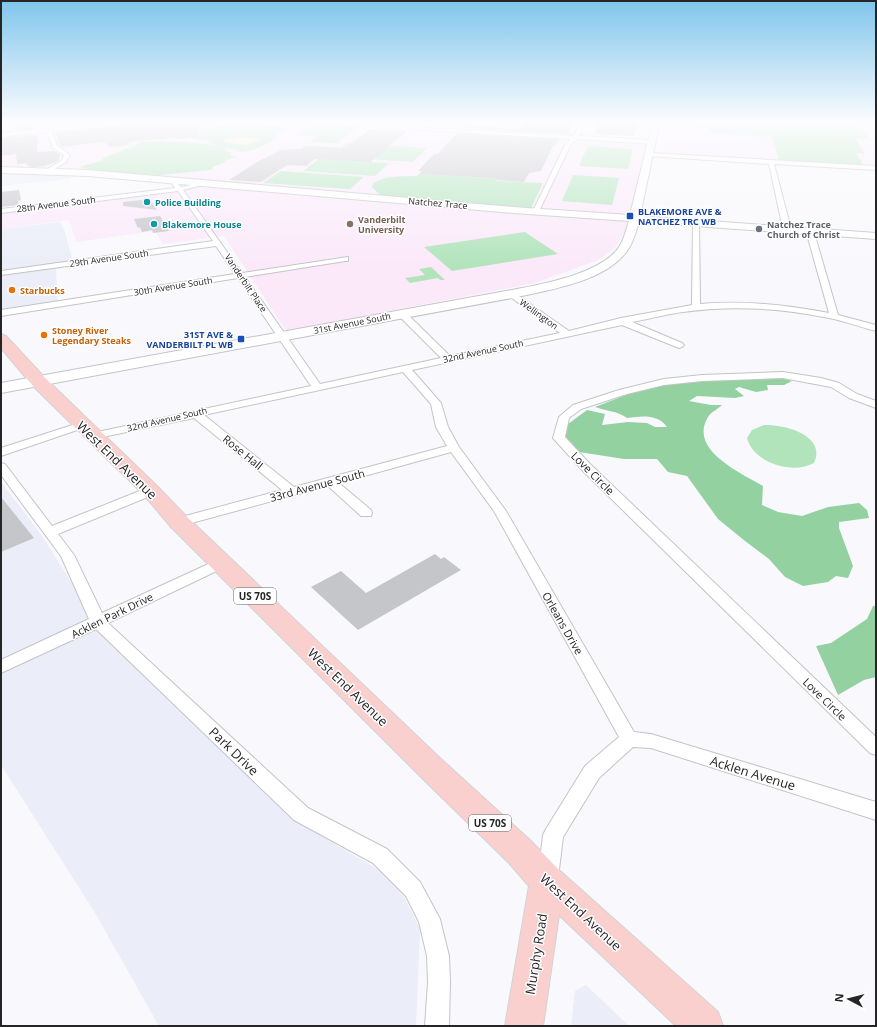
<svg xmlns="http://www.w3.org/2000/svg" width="877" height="1027" font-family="'Open Sans',sans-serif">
<rect width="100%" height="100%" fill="#f9f9fd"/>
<!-- built -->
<path fill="#ebedf8" d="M1 171 71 173V179L1 186Z
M60 222 64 229 73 262 58 264 56 269 58 303 1 312V229Z
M1 482 40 533 111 644 292 819 396 880 420 929 416 1026H159L95 913 1 765Z
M586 985 629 1026H571L575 991Z"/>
<!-- education -->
<path fill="#fbe9fa" d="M1 121H657L635 217 614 249 596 261 535 283 286 331 224 236 163 244 155 231 76 242 69 220 1 229V211L179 190 173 181 1 169Z
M820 121 876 124V168L849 167Z
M663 130 772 137 780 163 660 154Z"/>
<!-- green -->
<path fill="#b2e4bc" d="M657 121H823L857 123 870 139H855L865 154 856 153 865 168 780 163 772 137 709 133 708 128 656 126Z
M231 124 278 126 290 129 272 136 278 137C264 145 252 154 234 151L237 150 228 148 223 149 231 153V156H237L224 161 226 162 212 167 213 168 210 170 160 175 97 171 79 167 105 160 101 159 126 149 133 148 141 141 182 142 214 145 209 143 213 141 189 138 198 135 201 132 197 131 206 128Z
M310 125 358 127 337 143 310 142 317 136 294 135Z
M458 133 560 138 556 145H554L553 147 449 141Z
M347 143 427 148 413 162 329 156Z
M588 146 633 149 628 169 579 166Z
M319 159 389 163 375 176 303 171Z
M281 171 364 177 350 189 263 183Z
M419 174 491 178 498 181 543 183 531 208 404 198 380 195 372 187C375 175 407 176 417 176Z
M573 175 619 178 612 205 562 201Z
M525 232 558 254 452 271 424 247Z
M431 267 445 280H440L438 278 410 283 405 278 425 275 419 269Z
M764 425C784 424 827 435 814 463 793 475 753 463 747 438L752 430Z"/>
<!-- forest -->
<path fill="#93d1a1" d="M781 378 792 381 784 385H767L768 390 756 392 739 387 735 389 744 396 735 398 697 396 689 401 711 405H722C718 409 711 412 708 417 688 450 741 473 763 486L762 505 778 512 802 516 828 507 859 503 867 510 869 518 839 522V528L853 566 848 578 836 576 828 582 803 586 785 577 769 559 745 541 718 519 687 476 668 472 657 459H624L579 452 563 438 568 424 587 410 605 414 602 425 628 422 647 423 655 427H667C658 414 642 416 627 418 618 411 606 411 595 407L636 391 680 382Z
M873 606H876V677L864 680 838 695 816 646 831 643 867 619Z"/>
<!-- sand -->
<path fill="#faf0ca" d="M239 137 262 139 246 145 222 142 226 139Z"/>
<!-- building -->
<path fill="#c5c6ca" d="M14 121H31L33 129 1 131 15 130Z
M59 121H117L60 126Z
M157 121H199V133L197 137 182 139 173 138 128 142 130 143 127 144 128 145 110 147 104 142 61 147 56 133Z
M380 121H418L413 126 376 124Z
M525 121H575L568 134 461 128 465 124 489 126 496 127 495 128 520 130Z
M600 121H639L634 136 594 134Z
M370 129 407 131 371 162 315 159 306 166 287 165 261 182 229 180 257 162 281 150 301 149 306 146H311L345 148Z
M456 134 556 140 541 171 529 173 524 182 498 180 491 178 419 174 422 171H418L434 154H438Z
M35 135H38L37 152 54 151 60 154V157L58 161 45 166 32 167 27 165V163L17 164 16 154 1 156V138Z
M19 190 21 200 18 201 19 205 1 207V192Z
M150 199 157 210 123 206V202Z
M160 216 169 231 153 233 152 230 142 232 140 227 138 228 134 219Z
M1 497 34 538 1 552Z
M435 554 441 559 444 557 461 570 358 630 311 587 341 571 366 593Z"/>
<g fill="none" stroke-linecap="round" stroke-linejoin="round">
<!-- street casing -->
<g stroke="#c3c4c7" stroke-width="2">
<path id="street" d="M136 121H156L52 132 57 146 70 155 66 162 48 173 46 172V170L62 160 64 155 53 148 47 132 1 137V133Z
M269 121H301L574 136 581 121H585L579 136 653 140 656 142 653 144 577 139 571 144 539 211 536 213 533 211 566 143 571 139Z
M821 121 876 123V125L823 122Z
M650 153 876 166V170L774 164 791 229 787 231 783 229 769 164 648 156V154Z
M173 179 181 187 207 182V184L183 190 242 273 348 257V261H345L245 277 320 384 441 358 399 316 398 314 402 311 405 312 450 356 560 333 509 296 508 294 512 291 569 331 621 318 692 305 693 222 696 220 699 222 700 304C743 300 787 305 829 313L806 231 807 229H813L838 315 876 325V331C860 327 845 321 829 318 781 308 731 305 683 312 666 314 649 319 632 322L682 343 684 345 682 347 679 348 622 325 412 370 441 403 448 427 459 447 506 511 634 732 651 734 876 802V820L651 748 633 747 599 778 563 837 558 878 555 885 548 888 541 885 538 878 543 835 546 829 585 766 619 737 494 511 451 452 339 483 371 510 372 513 371 516H361L328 486 184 525H174L172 522 174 519 282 490 194 418 93 439 89 438 87 436 89 434 93 433 311 386 238 278 1 316V310L235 274 216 246 1 275V271L213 241 178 191 1 213V209L175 188 170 181ZM403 372 431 404 436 427 447 446 294 487 204 415Z
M783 372 821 378 839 383 857 394 876 401V408L849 398 831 387 783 378 702 381 664 385 627 394 581 409 569 418 565 437 590 464 876 737V755L870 753 582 470 553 438 559 417 573 405 619 390 664 379 702 375Z
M82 422 88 425 86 427 1 456V448Z
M1 463 5 464 52 526 147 488H155L157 491 155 494 58 534 74 555 102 613 217 560 222 558 227 560 229 563 227 566 108 623 308 808 387 849 420 882 440 919 449 956 450 982 449 1026H425L428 982 427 956 419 922 406 896 373 863 294 820 96 629 1 673V660L89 619 61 556 1 475Z"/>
</g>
<!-- secondary casing -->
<g stroke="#c3c4c7" stroke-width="2">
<path id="secondary" d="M653 121H660L640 216 876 233V239L639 222C636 231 634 240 629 248 608 282 548 290 512 298L1 393V383L512 290C542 284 601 274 619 247 624 240 626 230 629 221L513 213 88 176 1 173V167L88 170 513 207 630 215Z"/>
</g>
<!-- primary casing -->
<g stroke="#d3d3d4" stroke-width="2">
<path id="primary" d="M1 334 6 336 45 378 158 487 187 517 441 759 531 841 559 870 718 1012 723 1026H676L559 915 543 1026H505L529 886 509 863 421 777 171 527 144 495 33 386 1 348Z"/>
</g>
<!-- street -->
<use href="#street" fill="#fff" fill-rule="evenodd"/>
<!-- secondary -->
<use href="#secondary" fill="#fff" fill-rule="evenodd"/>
<!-- primary -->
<use href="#primary" fill="#fad0ce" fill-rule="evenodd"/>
</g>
<!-- sky -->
<linearGradient id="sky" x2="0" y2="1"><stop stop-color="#7fc5ec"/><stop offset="0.46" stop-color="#fcfcfe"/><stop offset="1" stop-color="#fcfcfe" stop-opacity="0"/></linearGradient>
<rect width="877" height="265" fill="url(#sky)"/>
<!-- markers -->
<g fill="#0f9aa8" stroke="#fff" stroke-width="1.5">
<circle cx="147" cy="202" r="4"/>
<circle cx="154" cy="224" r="4"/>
</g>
<g fill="#1a4fb4" stroke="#fff" stroke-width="1.5">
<rect x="626" y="212" width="8" height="8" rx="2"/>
<rect x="237" y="335" width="8" height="8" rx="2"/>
</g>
<circle fill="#8d6e63" stroke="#fff" stroke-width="1.5" cx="350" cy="224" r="4"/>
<circle fill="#6b7280" stroke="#fff" stroke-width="1.5" cx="759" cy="229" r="4"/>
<g fill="#e8710a" stroke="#fff" stroke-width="1.5">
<circle cx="12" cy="290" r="4"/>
<circle cx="44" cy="335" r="4"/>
</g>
<g text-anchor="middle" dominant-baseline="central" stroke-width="3" stroke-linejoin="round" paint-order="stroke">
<!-- far-culture labels -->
<g font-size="9" font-weight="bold" fill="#0d838f" stroke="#fff" text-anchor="start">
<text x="155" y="202">Police Building</text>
<text x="162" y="224">Blakemore House</text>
</g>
<!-- far-street labels -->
<g font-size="9" fill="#252527" stroke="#fff">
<text transform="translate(438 203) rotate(5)">Natchez Trace</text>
<text transform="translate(56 204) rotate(-7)">28th Avenue South</text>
<text transform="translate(109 258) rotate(-8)">29th Avenue South</text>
<text transform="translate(246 283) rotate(56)">Vanderbilt Place</text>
<text transform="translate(173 286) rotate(-9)">30th Avenue South</text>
<text transform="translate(539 314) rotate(36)">Wellington</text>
<text transform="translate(352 323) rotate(-11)">31st Avenue South</text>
<text transform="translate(483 351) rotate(-12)">32nd Avenue South</text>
<text transform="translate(167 419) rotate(-13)">32nd Avenue South</text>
</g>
<!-- far-transit labels -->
<g font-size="9" font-weight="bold" fill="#164399" stroke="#fff" text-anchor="start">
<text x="638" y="211">BLAKEMORE AVE &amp;<tspan x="638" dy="10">NATCHEZ TRC WB</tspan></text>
<text x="233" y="334" text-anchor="end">31ST AVE &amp;<tspan x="233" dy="10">VANDERBILT PL WB</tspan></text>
</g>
<!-- far-education labels -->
<g font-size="9" font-weight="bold" fill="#785e54" stroke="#fff" text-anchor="start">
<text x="358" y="219">Vanderbilt<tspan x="358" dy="10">University</tspan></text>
</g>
<!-- far-worship labels -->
<g font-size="9" font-weight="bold" fill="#5b616d" stroke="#fff" text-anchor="start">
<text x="767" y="224">Natchez Trace<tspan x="767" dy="10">Church of Christ</tspan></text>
</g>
<!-- far-food labels -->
<g font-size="9" font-weight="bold" fill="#c56008" stroke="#fff" text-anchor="start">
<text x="20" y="290">Starbucks</text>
<text x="52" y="330">Stoney River<tspan x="52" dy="10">Legendary Steaks</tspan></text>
</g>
<!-- shield labels -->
<g fill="#fff" stroke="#666668" stroke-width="1">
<rect x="234" y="588" width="42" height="16" rx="3"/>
<rect x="469" y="815" width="42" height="16" rx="3"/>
</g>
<g font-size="10" font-weight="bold" fill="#252527">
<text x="255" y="596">US 70S</text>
<text x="490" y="823">US 70S</text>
</g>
<!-- street labels -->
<g font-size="11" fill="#252527" stroke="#fff">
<text transform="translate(243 452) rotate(39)">Rose Hall</text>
<text transform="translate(593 473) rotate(45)">Love Circle</text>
<text transform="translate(317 485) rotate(-15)">33rd Avenue South</text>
<text transform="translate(112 615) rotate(-26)">Acklen Park Drive</text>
<text transform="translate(563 623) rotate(60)">Orleans Drive</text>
<text transform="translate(825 699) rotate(44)">Love Circle</text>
</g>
<!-- near-street labels -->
<g font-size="13" fill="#252527" stroke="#fff">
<text transform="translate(117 460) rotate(44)">West End Avenue</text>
<text transform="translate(348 687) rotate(44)">West End Avenue</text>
<text transform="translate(234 751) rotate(44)">Park Drive</text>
<text transform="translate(753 773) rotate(17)">Acklen Avenue</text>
<text transform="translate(581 912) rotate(43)">West End Avenue</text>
<text transform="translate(536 954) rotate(-81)">Murphy Road</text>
</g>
</g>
<!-- border -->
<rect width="877" height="1027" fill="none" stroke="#252527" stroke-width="4"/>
<!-- north arrow -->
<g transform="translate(849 999) rotate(277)" stroke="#ffffff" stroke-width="3" paint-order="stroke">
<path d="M0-3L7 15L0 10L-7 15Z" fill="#252527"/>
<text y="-6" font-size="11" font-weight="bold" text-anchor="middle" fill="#252527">N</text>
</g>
</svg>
